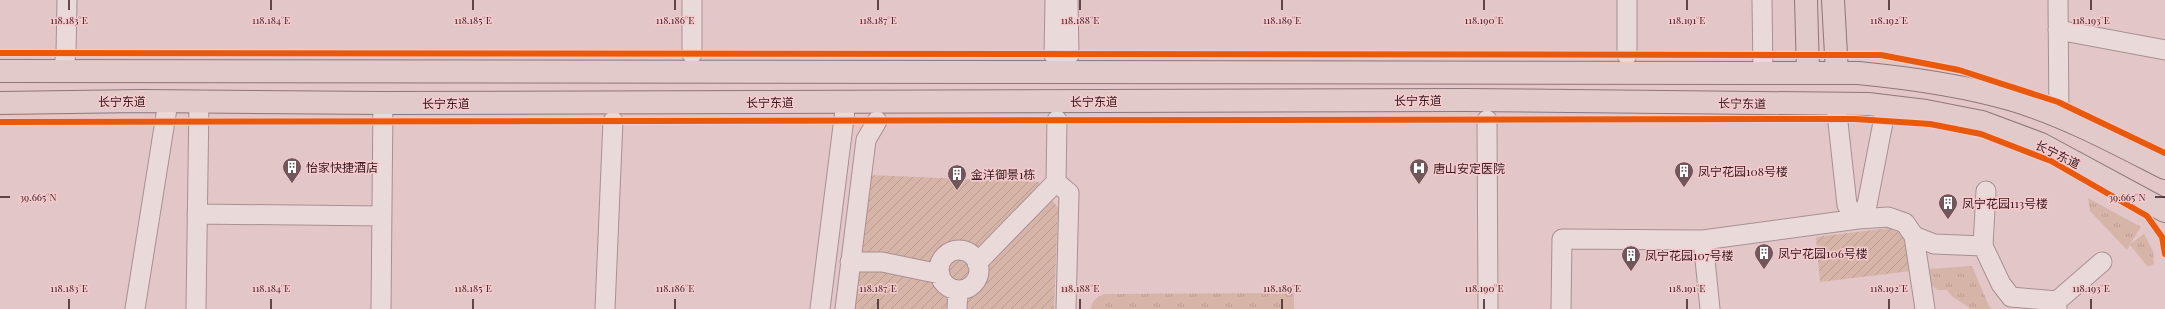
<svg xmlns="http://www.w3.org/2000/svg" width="2165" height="309" font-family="'Playfair Display','Noto Sans SC',serif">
<defs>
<pattern id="grass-tufts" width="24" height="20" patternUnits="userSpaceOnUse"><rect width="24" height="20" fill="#d7b4a8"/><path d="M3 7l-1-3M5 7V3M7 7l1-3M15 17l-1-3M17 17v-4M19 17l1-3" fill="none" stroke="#b99a90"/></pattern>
<pattern id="garden-furrows" width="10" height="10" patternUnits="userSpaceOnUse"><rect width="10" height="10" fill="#d7b4a8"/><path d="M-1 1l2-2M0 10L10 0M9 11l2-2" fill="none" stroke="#b99a90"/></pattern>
</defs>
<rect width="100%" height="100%" fill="#e3c6c7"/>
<!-- grass -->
<path fill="url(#grass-tufts)" d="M2088 198 2141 227 2130 244 2144 234 2153 251 2154 264 2148 267 2130 245 2127 250 2090 211Z
M1972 266 1990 308 1992 309H1970C1962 301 1952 299 1947 290H1938L1930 284 1928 269Z
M1294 293V309H1091C1092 300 1097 296 1106 294Z"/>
<!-- garden -->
<path fill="url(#garden-furrows)" d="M869 175 1039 182 1058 208 1054 309H851Z
M1889 228 1906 236 1911 271 1820 282 1816 237Z"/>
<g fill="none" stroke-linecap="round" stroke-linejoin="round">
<!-- minor casing -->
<g stroke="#a79093" stroke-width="21">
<path id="minor" d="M692 0V54
M1068 0 1069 55
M1627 0V55
M1762 0 1763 72
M2058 0 2059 118
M2058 30 2165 50
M1054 55 1055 0
M63 71 66 54 67 0
M1836 104 1847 205 1858 219 1867 205 1886 107
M1057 120 1056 182 1069 193 1066 309
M1487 120 1488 309
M197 214 382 216
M1914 236 1934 244 1983 246 2001 284 2011 297 2057 301V309
M1983 246 1986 191
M939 270a20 20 0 1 1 40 0a20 20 0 1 1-40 0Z
M850 262H882L940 274
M977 263 1056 182
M2057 301 2102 262
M135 309 168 102
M196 309 199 101
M381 309 383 103
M605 309 613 121
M820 309 846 102
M845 309 866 140 877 121
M957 309 958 290
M1561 309 1562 239 1703 240
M1710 309 1703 240 1858 219 1888 217 1905 223 1914 236 1925 309"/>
</g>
<!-- major casing -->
<g stroke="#8c777a" stroke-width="24">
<path id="major" d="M1806 0 1808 72
M1833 0 1837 73
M0 71 1858 73C1910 78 1962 85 2013 100 2066 116 2116 143 2165 168
M0 103 142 101 383 103 1463 100 1868 104 1926 111 1982 122 2041 144 2165 211"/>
</g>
<!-- minor -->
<use href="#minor" stroke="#ead9d9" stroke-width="19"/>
<!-- major -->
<use href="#major" stroke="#e2c9ca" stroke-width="22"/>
<!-- cycleway casing -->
<g stroke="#f6cacb" stroke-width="8">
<path id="cycleway" d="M0 53 1881 55 1959 70 2058 102 2165 153
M0 122 1855 119 1930 124 1981 134 2051 161 2147 216 2162 237 2165 254"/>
</g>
<!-- cycleway -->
<use href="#cycleway" stroke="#e8590c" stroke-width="6"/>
</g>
<!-- ticks -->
<path fill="none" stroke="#341a21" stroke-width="1.5" d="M69 0V10M271 0V10M473 0V10M675 0V10M878 0V10M1080 0V10M1282 0V10M1484 0V10M1687 0V10M1889 0V10M2091 0V10M0 197H10M2155 197H2165M69 299V309M271 299V309M473 299V309M675 299V309M878 299V309M1080 299V309M1282 299V309M1484 299V309M1687 299V309M1889 299V309M2091 299V309"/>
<!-- icons -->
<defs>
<g id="building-pin" transform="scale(1)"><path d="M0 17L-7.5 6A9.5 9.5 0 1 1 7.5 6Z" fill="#71565b" stroke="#f6cacb"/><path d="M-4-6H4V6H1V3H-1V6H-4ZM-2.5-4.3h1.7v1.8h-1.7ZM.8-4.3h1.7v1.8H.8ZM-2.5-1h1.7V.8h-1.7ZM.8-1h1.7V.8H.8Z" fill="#fff"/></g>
<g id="hospital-pin" transform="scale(1)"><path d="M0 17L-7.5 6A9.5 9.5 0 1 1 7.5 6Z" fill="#71565b" stroke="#f6cacb"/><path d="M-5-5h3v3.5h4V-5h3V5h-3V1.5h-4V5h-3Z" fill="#fff"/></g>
</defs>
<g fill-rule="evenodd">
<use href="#building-pin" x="292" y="167"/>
<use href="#hospital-pin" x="1419" y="168"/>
<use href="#building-pin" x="1684" y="171"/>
<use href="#building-pin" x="957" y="174"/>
<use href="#building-pin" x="1948" y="203"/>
<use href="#building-pin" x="1764" y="253"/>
<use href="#building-pin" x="1631" y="255"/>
</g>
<g text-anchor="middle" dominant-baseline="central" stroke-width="3" stroke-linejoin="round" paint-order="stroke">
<!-- street labels -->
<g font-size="12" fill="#341a21" stroke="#f6cacb">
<text x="1418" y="100">长宁东道</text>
<text x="122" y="101">长宁东道</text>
<text x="1094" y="101">长宁东道</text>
<text x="770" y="102">长宁东道</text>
<text x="446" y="103">长宁东道</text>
<text transform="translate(1742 103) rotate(1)">长宁东道</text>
<text transform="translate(2058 154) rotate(26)">长宁东道</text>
</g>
<!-- poi labels -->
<g font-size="12" fill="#341a21" stroke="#f6cacb" text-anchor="start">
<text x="306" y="167">怡家快捷酒店</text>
<text x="1433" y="168">唐山安定医院</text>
<text x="1698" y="171">凤宁花园108号楼</text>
<text x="971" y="174">金洋御景1栋</text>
<text x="1962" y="203">凤宁花园113号楼</text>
<text x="1778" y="253">凤宁花园106号楼</text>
<text x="1645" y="255">凤宁花园107号楼</text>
</g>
</g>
<g font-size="10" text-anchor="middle" fill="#341a21" stroke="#f6cacb" stroke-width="3" stroke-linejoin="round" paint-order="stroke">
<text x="69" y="24">118.183°E</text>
<text x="271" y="24">118.184°E</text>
<text x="473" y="24">118.185°E</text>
<text x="675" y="24">118.186°E</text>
<text x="878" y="24">118.187°E</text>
<text x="1080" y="24">118.188°E</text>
<text x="1282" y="24">118.189°E</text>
<text x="1484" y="24">118.190°E</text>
<text x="1687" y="24">118.191°E</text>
<text x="1889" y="24">118.192°E</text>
<text x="2091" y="24">118.193°E</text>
<text x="38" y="201">39.665°N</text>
<text x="2127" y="201">39.665°N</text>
<text x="69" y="292">118.183°E</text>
<text x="271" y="292">118.184°E</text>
<text x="473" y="292">118.185°E</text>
<text x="675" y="292">118.186°E</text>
<text x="878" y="292">118.187°E</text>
<text x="1080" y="292">118.188°E</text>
<text x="1282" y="292">118.189°E</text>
<text x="1484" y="292">118.190°E</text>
<text x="1687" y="292">118.191°E</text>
<text x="1889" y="292">118.192°E</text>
<text x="2091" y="292">118.193°E</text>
</g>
</svg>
